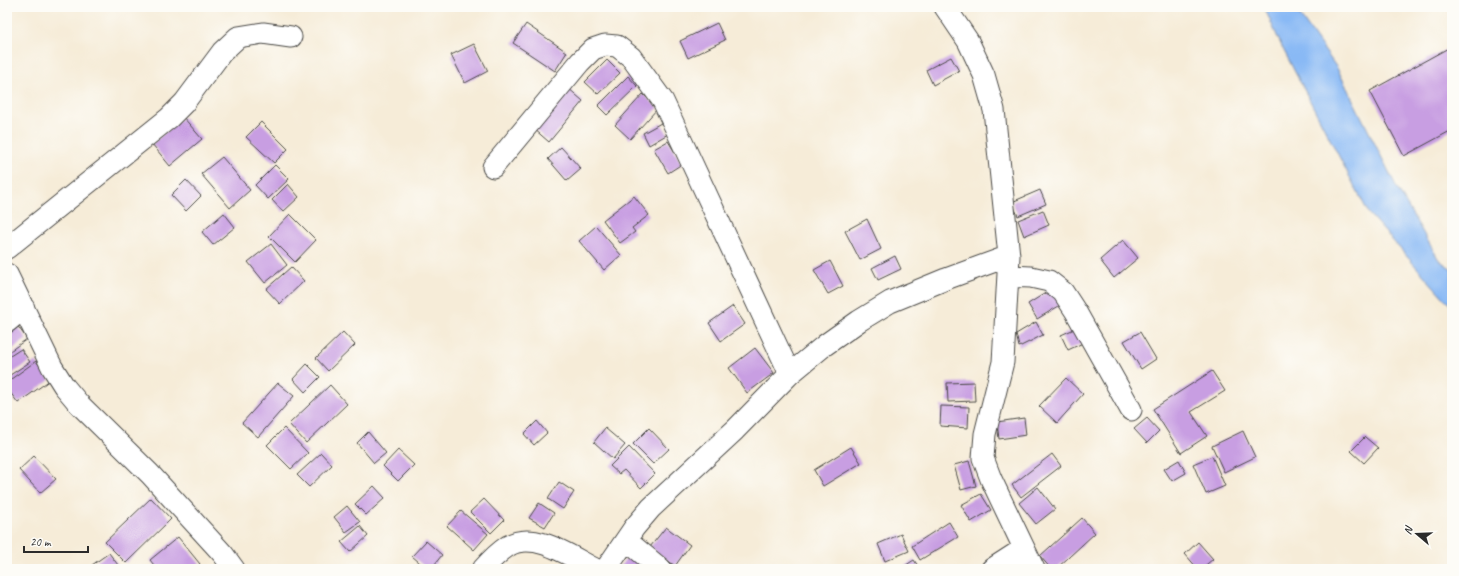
<svg xmlns="http://www.w3.org/2000/svg" width="1459" height="576" font-family="Caveat,sans-serif">
<rect width="100%" height="100%" fill="#fdfcf7"/>
<filter id="ink" filterUnits="userSpaceOnUse"><feTurbulence type="fractalNoise" baseFrequency=".025" numOctaves="2"/><feDisplacementMap in="SourceGraphic" scale="8" xChannelSelector="R" yChannelSelector="G"/><feConvolveMatrix kernelMatrix="1 2 1 2 8 2 1 2 1" color-interpolation-filters="sRGB"/></filter>
<filter id="wash" filterUnits="userSpaceOnUse"><feTurbulence type="fractalNoise" baseFrequency=".012" numOctaves="4" result="noise"/><feDisplacementMap in="SourceGraphic" scale="16" xChannelSelector="R" yChannelSelector="G"/><feGaussianBlur stdDeviation="0.9" result="paint"/><feColorMatrix in="noise" values="0 0 0 0 0 0 0 0 0 0 0 0 0 0 0 0 0 1.4 0 .05"/><feComposite in="paint" operator="in"/></filter>
<g filter="url(#wash)">
<rect width="100%" height="100%" fill="#f6ecd8"/>
<!-- water -->
<path fill="#89b9f5" stroke="#5a7290" d="M1264 7H1294L1337 68 1398 190 1439 260 1452 269V307L1369 214 1283 49Z"/>
<g id="blocks">
<!-- building -->
<path fill="#c89ee2" d="M717 23 725 40 688 58 680 41Z
M526 24 567 52 555 71 513 43Z
M474 44 488 71 465 83 451 55Z
M1452 46V130L1404 156 1370 91Z
M951 57 959 71 933 85 926 70Z
M607 60 620 73 598 94 585 82Z
M628 76 637 86 607 115 598 106Z
M567 87 583 101 549 142 533 128Z
M643 94 658 108 630 139 615 125Z
M183 117 202 139 170 166 152 144Z
M261 122 288 149 274 163 246 137Z
M661 123 668 134 649 145 643 133Z
M668 141 682 164 668 173 654 149Z
M561 147 581 169 567 181 548 159Z
M222 157 250 190 230 208 201 174Z
M275 165 289 179 268 199 255 185Z
M186 180 201 196 186 211 171 195Z
M288 184 299 197 283 212 272 200Z
M1040 190 1046 204 1018 216 1012 202Z
M634 196 649 215 632 228 635 232 620 243 603 220Z
M1043 210 1049 225 1024 236 1018 220Z
M224 213 235 227 213 245 202 232Z
M290 214 316 240 295 262 269 236Z
M867 219 881 249 860 260 845 231Z
M596 226 621 255 604 270 579 241Z
M1123 240 1138 258 1114 278 1100 260Z
M271 244 287 265 265 283 248 262Z
M895 256 901 269 878 280 872 268Z
M830 261 843 286 828 294 814 270Z
M291 267 304 281 280 304 266 289Z
M1055 287 1064 303 1037 319 1028 304Z
M733 306 745 324 721 341 709 323Z
M14 321 27 339 7 353V327Z
M1036 322 1043 335 1019 347 1016 334Z
M1081 326 1087 341 1068 350 1061 335Z
M343 332 355 345 328 371 316 358Z
M1140 332 1156 359 1141 369 1124 341Z
M755 348 774 373 747 393 729 368Z
M21 349 30 362 7 377V358Z
M36 361 50 380 18 403 7 388V382Z
M307 364 320 377 305 392 293 379Z
M1212 371 1225 391 1191 412 1207 436 1181 453 1153 409Z
M1066 378 1083 394 1057 423 1039 406Z
M974 382 975 401 948 402 947 383Z
M278 383 294 396 258 437 242 423Z
M330 385 347 404 306 443 289 424Z
M941 406 969 407 968 428 940 426Z
M1024 418 1026 435 999 439 997 422Z
M1147 418 1159 431 1147 443 1134 429Z
M537 421 547 433 534 445 524 434Z
M284 428 308 453 291 469 267 445Z
M605 428 625 445 613 459 594 442Z
M649 428 669 449 653 464 633 444Z
M1243 431 1255 457 1224 472 1212 446Z
M368 432 386 453 374 463 357 443Z
M1365 437 1378 448 1364 463 1351 451Z
M629 447 655 474 641 488 624 470 619 474 610 466Z
M851 447 861 463 823 486 814 470Z
M398 450 414 465 398 481 383 466Z
M321 453 332 465 309 487 297 475Z
M1052 454 1061 466 1021 497 1012 485Z
M34 456 56 479 40 493 19 470Z
M1212 456 1225 486 1206 494 1193 464Z
M1179 460 1186 473 1172 481 1164 469Z
M969 461 976 486 961 490 954 465Z
M559 482 574 492 563 509 548 499Z
M374 486 385 498 366 515 355 504Z
M1038 487 1055 509 1036 524 1019 503Z
M981 494 991 510 971 522 961 505Z
M151 498 171 519 126 563 105 542Z
M484 499 504 520 491 533 470 512Z
M539 503 554 513 545 527 529 518Z
M347 506 360 522 346 532 334 517Z
M461 511 488 534 474 550 447 526Z
M1082 518 1095 533 1056 569H1051L1040 556Z
M949 522 958 537 920 560 912 546Z
M360 526 368 536 350 552 341 542Z
M666 527 690 545 675 566 650 547Z
M901 534 909 551 885 561 878 544Z
M178 537 200 564 195 569H157L150 560Z
M426 541 442 555 431 569H427L412 556Z
M1198 542 1213 559 1201 569H1198L1185 554Z
M109 553 121 569H95L92 565Z
M631 554 646 569H617Z
M914 560 920 569H900Z"/>
</g>
</g>
<g filter="url(#ink)">
<use href="#blocks" fill-opacity="0" stroke="#494845" stroke-width="1"/>
<g fill="none" stroke-linecap="round" stroke-linejoin="round">
<!-- minor casing -->
<g stroke="#494845" stroke-width="23">
<path id="minor" d="M945 7 968 41 984 75 994 110 1009 256 1003 362 985 434 983 458 991 479 1034 569
M493 167 580 62 593 49 605 45 617 46 631 57 663 101 790 374
M7 248 169 118 184 103 222 52 238 37 263 33 291 37
M7 274 52 367 64 386 79 404 150 474 223 554 234 569
M1008 276 1031 277 1049 281 1063 292 1076 312 1131 410
M7 322 24 308
M626 540 661 569
M483 569C490 561 499 552 508 546 535 530 571 557 595 569
M606 569 634 528 651 508 735 430 790 374 825 345 859 321 890 302 946 279 1009 256
M992 569 1023 549"/>
</g>
<!-- minor -->
<use href="#minor" stroke="#fff" stroke-width="21"/>
</g>
</g>
<!-- margin -->
<rect width="1459" height="576" fill="none" stroke="#fdfcf7" stroke-width="24"/>
<!-- north arrow -->
<g transform="translate(1417 534) rotate(289)" stroke="#fdfcf7" stroke-width="3" paint-order="stroke">
<path d="M0-3L7 15L0 10L-7 15Z" fill="#2b2b2b"/>
<text y="-6" font-size="11" font-weight="bold" text-anchor="middle" fill="#2b2b2b">N</text>
</g>
<!-- scale -->
<path d="M24 546v6h64v-6" fill="none" stroke="#2b2b2b" stroke-width="2"/>
<text x="30" y="546" font-size="12" fill="#2b2b2b" stroke="#fdfcf7" stroke-width="3" paint-order="stroke">20 m</text>
</svg>
